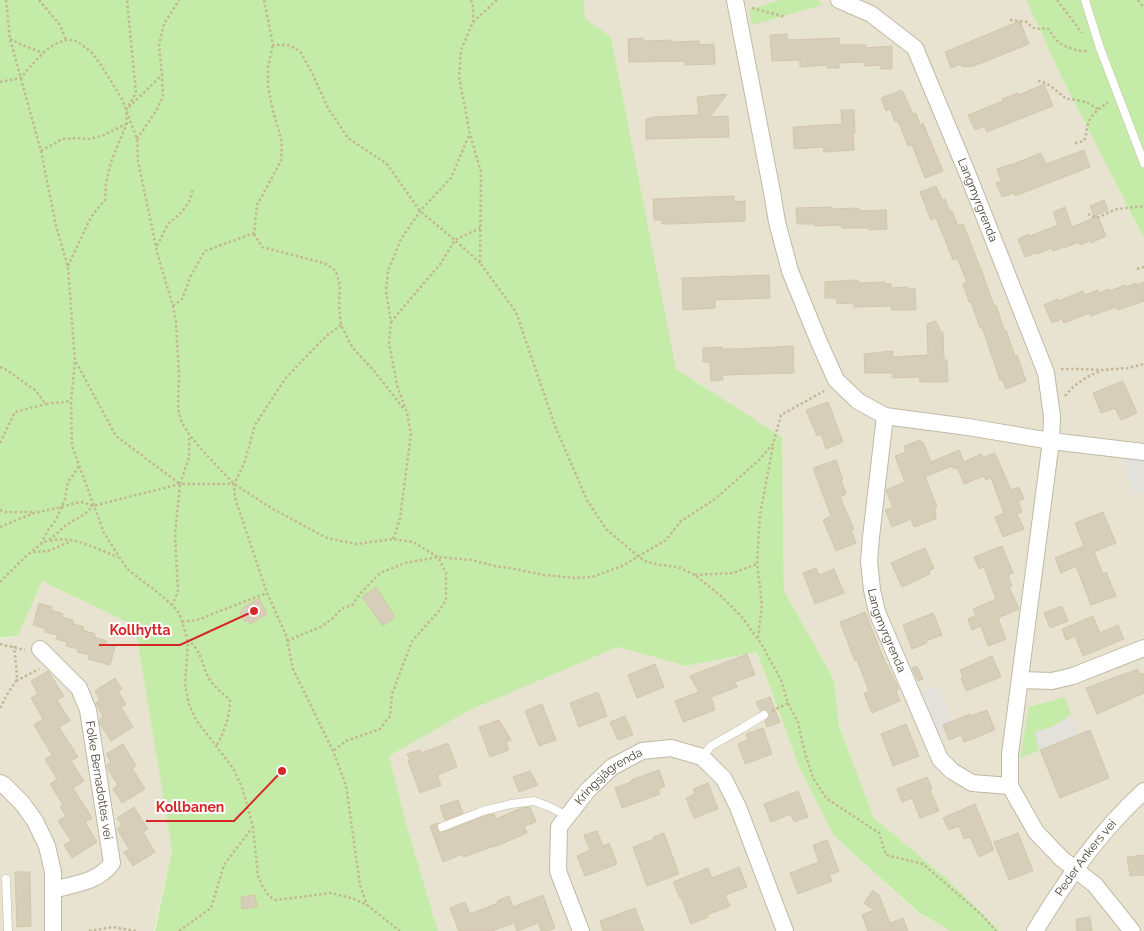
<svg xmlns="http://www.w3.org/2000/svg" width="1144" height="931" font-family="Raleway,sans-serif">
<rect width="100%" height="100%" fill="#f3f1e3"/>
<!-- residential -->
<path fill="#e8e3d1" d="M584 0H1026L1063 80 1144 238V931H1000L946 878 874 818 839 726 834 680 784 591 782 437 676 370 611 38 585 19Z
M42 581 135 626 172 850 154 931H0V639L17 637Z
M618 647 686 666 757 652 800 769 834 836 917 912 950 931H438L407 827 389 756 470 710Z"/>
<!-- green -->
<path fill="#c5eba8" d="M0 0H584L585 19 611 37 676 369 782 437 784 591 834 680 839 726 874 818 946 878 1000 931H950L918 912 834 836 800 769 757 652 686 666 618 647 470 710 389 756 407 827 438 931H155L172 850 135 626 42 581 18 636 0 638Z
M779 0H818L822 5 752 25 749 10Z
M1026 0H1144V238L1063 80Z
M1065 697 1071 715 1052 727 1035 732 1039 750 1020 758 1029 707Z"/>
<!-- parking -->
<path fill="#e3e1dc" d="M1120 449 1144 452V493L1134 497Z
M938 685 954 727 927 738 910 697Z
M1071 715 1077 735 1039 750 1035 732 1052 727Z"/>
<!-- building -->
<path fill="#d6ceb8" stroke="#d1c7ab" d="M1020 21 1029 44 974 66 962 67 961 64 951 68 945 52Z
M787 34 788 40 839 38V45H866V48L892 46V69H881V65L865 66V62L839 63V68H827V65L800 67V60L772 61 770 35Z
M643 38V41L672 40V42L699 41V45L714 44 715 64 685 65V61L629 62 628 39Z
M1044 84 1053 106 987 132 984 126 975 130 968 115 1003 101 1002 99 1018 93 1019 95Z
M902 90 913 114 916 113 920 125 923 123 943 171 925 178 912 145 908 146 898 121 895 122 890 109 886 111 881 98Z
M727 94 710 117 728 116 729 137 646 139V119L652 118V117L699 115 697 97Z
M841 110H854L855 133H853L854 150 824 152 823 147 794 149 793 127 842 124Z
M1084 150 1090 167 1015 196 1014 193 1002 197 996 183 1001 181 997 169 1011 164V165L1041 153 1046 164Z
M936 186 942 200 945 199 950 212 952 211 958 226 963 224 982 272 994 306 996 305 1004 330H1006L1015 356 1017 355 1026 381 1006 389 1002 379 1000 380 982 327 980 328 971 302H969L963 284 967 282 957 258 953 260 936 218 931 220 920 192Z
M734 196V202L745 201V221L673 224H662V220H654L653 199Z
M1104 200 1108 210 1094 216 1090 206Z
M832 207V209L859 208V211L886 210 887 229 869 230V228H842V225L815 226V224H797L796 208Z
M1065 207 1072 227 1098 216 1106 236 1091 243 1090 241 1080 245 1079 242 1064 248 1063 247 1053 251 1052 248 1037 254 1036 253 1025 257 1018 239 1029 234 1030 236 1058 225 1053 212Z
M769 275 770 298 715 300V308L683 310 682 278Z
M853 280 859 281V283L885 282V284H891V288L908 287V289L915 288 916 310H891V306L854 307 853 303 837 304 836 298H825V282Z
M1144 282V301L1118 310 1116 307 1091 316 1089 313 1064 323 1062 319 1052 323 1044 305 1057 299 1058 301 1083 291 1085 295 1098 290 1099 293 1109 289 1110 291 1125 285 1126 287 1136 283 1137 285Z
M936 321 941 332H943L944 360H947L948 382H920L919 377 893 378 892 373H865L864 354 893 351V357L928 355 927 324Z
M793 346 794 373 722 375 723 380 711 381 710 362H703V348L722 347V349H737Z
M1123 381 1137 413 1121 420 1115 408 1101 413 1093 393Z
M828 402 843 442 826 449 821 434 817 436 806 410Z
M920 440 921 443 923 442 931 462 959 450 964 462 981 454 982 458 995 453 1011 490 1019 487 1024 499 1018 501 1022 512 1017 514 1024 529 1003 537 995 517 1004 513 991 478 986 480 984 476 964 484 957 467 954 469 952 466 925 477 937 507 934 508 936 514V519L914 527 911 519 892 527 885 510 893 507 886 490 905 482 895 456 906 452 904 446Z
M836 460 843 480H841L846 494 840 497 854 529 851 530 856 543 836 551 823 520 831 516 813 468Z
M1103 512 1116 543 1094 552 1103 574 1106 572 1116 596 1091 605 1076 566 1061 573 1055 558 1084 546 1075 523Z
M1002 546 1013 573 1008 575 1012 586 1009 587 1019 609 998 618 1006 639 988 646 981 626 972 630 968 619 976 615 973 609 996 599 984 567 979 569 974 557Z
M925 548 934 568 929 571 930 574 902 587 891 563Z
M816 568 819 575 834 569 844 593 815 604 803 573Z
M376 587 395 617 383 626 362 597Z
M259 598 267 614 250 624 248 620 245 622 240 612 243 610 242 608Z
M39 603 52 607 51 610 63 614 62 617 73 620V624L84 627 83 630 95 634 94 637 107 641 106 644 115 647 110 665 88 659 89 655 77 652 78 649 66 646 67 642 56 639 57 635 45 632 46 629 33 625Z
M1062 606 1068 621 1050 628 1044 613Z
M865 612 886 664H887L899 689 896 691 900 701 872 713 864 693 869 691 857 660 855 661 840 622Z
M933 613 942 635 926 641 927 643 912 649 903 625Z
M1093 616 1100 633 1118 625 1124 639 1083 656 1075 636 1066 640 1062 629Z
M747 654 755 675 735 682 737 687 711 697 715 710 683 722 675 701 699 692 690 676Z
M992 656 1001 677 966 691 961 678 963 677 960 670Z
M655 664 664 687 637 698 628 675Z
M917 666 923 679 918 681 912 668Z
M1138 669 1140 674 1144 673V693L1097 714 1086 688Z
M48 671 64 696 57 700 70 721 59 727 78 757 71 761 84 781 73 788 92 818 85 822 97 842 72 858 64 845 71 841 58 821 66 816 60 807 63 805 50 784 57 779 45 759 52 755 34 725 43 719 31 698 38 694 31 681Z
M115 678 122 689 118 691 126 704 121 707 133 727 111 741 100 724V719L103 717 96 703 100 700 95 691Z
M598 692 607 716 579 727 570 703Z
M770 697 780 722 767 727 765 721 769 717V713L764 709 760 711 756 702Z
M542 704 556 740 539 746 525 711Z
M987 710 995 730 964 742 961 735 949 740 943 725 970 714 971 716Z
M625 716 633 735 618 740 610 722Z
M499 720 511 740 506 742 509 750 490 757 479 727Z
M906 724 919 756 893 766 881 734Z
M763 728 772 754 745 764 738 744 748 740 746 734Z
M1090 730 1109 778 1060 798 1040 750Z
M448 743 457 767 437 775 441 785 420 793 408 761 410 760 407 754 420 750 421 753Z
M123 744 136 766 132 768 145 789 122 803 113 789 118 785 107 768V765L111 762 106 754Z
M659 770 665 786 658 789 660 794 622 808 615 788 631 782V780Z
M530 771 538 785 519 792 513 777Z
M927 777 932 789 930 790 939 811 920 818 912 798 902 802 897 789Z
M708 783 718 809 694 818 686 798 695 794 693 789Z
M798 791 808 817 794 822 791 814 771 822 764 804Z
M458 800 463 813 445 820 440 806Z
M975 804 994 850 979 857 970 837 964 839 959 826 949 830 943 818Z
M134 807 148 829 143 832 155 852 133 866 124 852 129 849 117 829 122 825 117 818Z
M530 807 536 822 524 826 527 833 494 847V846L464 857 463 854 443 862 430 826 438 823 437 826V829L439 832H444L485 816 494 814 496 819 521 808Z
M597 831 603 846 609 843 617 864 585 876 577 856 590 850 584 835Z
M664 833 679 874 647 886 633 847 654 839 653 837Z
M1018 833 1033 871 1009 880 994 842Z
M827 840 839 871 829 875 832 881 798 894 790 873 819 862 813 845Z
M1144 855V875L1130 876 1127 857Z
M739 867 747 887 725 895 730 906 707 915 708 917 691 924 681 897 680 898 673 882 708 868 712 878Z
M15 872H30L31 926 17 927Z
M873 890 879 895 890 923 903 918 908 931H868L862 915 874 910 864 903Z
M255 895 257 907 242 909 241 897Z
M543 895 555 928 547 931H541L538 923 517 931 514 923 492 931H459L450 908 465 902 470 914 498 903 497 901 509 896 513 907Z
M635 908 644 931H603L600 921Z
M1090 917 1092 931H1077L1076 919Z"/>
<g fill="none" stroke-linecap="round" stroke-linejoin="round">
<!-- service casing -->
<g stroke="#bfbaa5" stroke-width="9">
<path id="service" d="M1085 0 1100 48 1144 163
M702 757 711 746 741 729 764 715
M442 827 483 811 511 804 534 801 550 807 567 816
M6 879 8 931"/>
</g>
<!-- minor casing -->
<g stroke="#bfbaa5" stroke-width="18">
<g id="minor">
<path d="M735 0 772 192 777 222 790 271 819 342 836 380 858 401 885 416 968 427 1051 441 1144 452"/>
<path id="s1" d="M839 0 871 14 915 48 968 175 1046 373 1052 416 1051 441 1010 754V786L1036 832 1062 859 1095 885 1132 931"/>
<path id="s2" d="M885 416 871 537 869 561 872 590 877 612 940 759 952 771 972 783 1010 786"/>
<path id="s3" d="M40 649 79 688 88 710 112 863C99 882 74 884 53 890"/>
<path d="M1020 680 1052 681 1073 676 1144 648"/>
<path d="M0 783 4 785 22 803 35 821 47 846 53 872V931"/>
<path id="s4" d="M581 931 558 871 559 827 587 791 612 767 642 751 671 748 702 757 724 779 738 807 785 931"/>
<path id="s5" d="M1035 931C1066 880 1100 831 1144 791"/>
</g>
</g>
<!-- path -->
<path stroke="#c2b895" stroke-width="2.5" stroke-dasharray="2.5 2.5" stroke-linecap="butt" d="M6 0 10 39 41 151 56 226 68 267 75 361 71 401 72 446 104 533 127 569 157 592 172 605 179 613 185 631 188 643 185 685 189 704 196 720 233 768 242 787 253 827 258 876 264 889 270 897 276 900 331 893 354 899 367 905 400 931
M39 0 60 25 66 40
M264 0 273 45H288L300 51 312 73 328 108 348 138 387 164 420 211 455 240 480 263
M471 0 473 6V22L461 50 459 77 470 134 481 172 480 263 516 312 555 426 587 500 606 529 639 557 647 562 661 565 678 567 695 575 720 595 741 616 762 645 781 680 788 703 798 722 804 750 813 778 826 798 879 833 886 855 923 864 982 915 996 931
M1057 0 1082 33
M1138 0 1144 8
M752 8 785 17
M1010 20 1027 22 1032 27 1036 29 1047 28C1051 31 1052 35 1055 38 1061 47 1079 52 1089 51
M473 22 497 0
M10 39 20 44 43 53
M1038 81C1050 82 1057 93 1067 99 1074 99 1082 101 1088 103 1092 105 1094 108 1099 109
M0 82 21 78 28 69 43 53 49 48 57 43 66 40H74L81 44 92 53 101 65 122 99 137 139 138 161 158 256 173 306 176 322 179 376 178 409 182 423 189 434 201 449 234 484 273 509 327 538 356 544 393 539 413 542 438 557 446 573V600L439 611 412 641 392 694 390 716 380 729 346 741 333 751
M129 107 162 75 159 45 164 24 179 0
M137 139 156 111 163 97 162 76
M1075 143 1084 141C1087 135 1086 130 1088 124 1090 115 1101 107 1108 102
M41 151 62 139 76 138 90 139 104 135 126 124
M1088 214 1096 218 1117 209 1144 206
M254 234 262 247 324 263 336 271 340 286 339 304 341 325 352 347 375 372 404 409
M157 246 168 224 182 212 190 200 193 189
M68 266 91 217 105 200 106 183 111 162 127 123 126 110 136 93 127 0
M1137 269 1144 267
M173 306 182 299 191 275 205 251 254 233 257 205 281 161 282 142 273 111 268 87V67L273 45
M391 322 441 263 455 240 480 228
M341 325 326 336 285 379 255 425 244 464 234 484 235 498 267 593 286 635 293 669 333 751 346 785 360 885 367 905
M76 362 116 436 180 484 175 534 178 592 172 605
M0 367 5 369 35 390 46 404 71 401
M1061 369H1083L1102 370 1128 368 1144 364
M1065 396C1074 384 1087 376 1101 371
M0 443 15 412 46 404
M180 484 189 457V436
M0 510 5 512H33
M0 527 34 513 62 507 75 503 82 502 93 506 180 484H234
M393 539 397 528 400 518 411 434 407 413 397 385 389 343 391 322 386 291 388 271 401 239 420 211 451 178 469 135
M50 541C72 534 98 550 118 557
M41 544 48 530 56 520 65 499 68 482 79 466
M33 552 48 551 71 541
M695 575 733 573 757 564
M0 582 26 556 41 544 52 538 66 525 85 514 93 506
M182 622 201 619 212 614 267 593
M758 638 762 604 757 564 760 514 773 446
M187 640C203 650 201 666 210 680 215 688 223 694 230 700 230 717 224 732 216 747
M287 641 310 631 319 628 333 618 341 609 352 605 360 594 380 573 405 563 438 557 471 560 495 566 510 568 544 575 574 578 592 577 622 566 666 540 681 521 715 499 758 461 773 444 781 415 824 391
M0 644 25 650
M16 681 39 669
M0 708 8 693 16 681 17 674 14 646
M772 711 788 703
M89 931 113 927 136 931
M179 931 211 908 224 865 252 828"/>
<!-- service -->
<use href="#service" stroke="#fff" stroke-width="8"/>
<!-- minor -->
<use href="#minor" stroke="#fff" stroke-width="16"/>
</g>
<g text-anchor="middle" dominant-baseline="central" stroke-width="4" stroke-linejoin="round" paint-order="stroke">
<!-- street labels -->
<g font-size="12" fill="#464133" stroke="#fff">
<text stroke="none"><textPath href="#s1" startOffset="255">Langmyrgrenda</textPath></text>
<text stroke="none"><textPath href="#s2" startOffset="218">Langmyrgrenda</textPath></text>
<text stroke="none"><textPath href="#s3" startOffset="150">Folke Bernadottes vei</textPath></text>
<text stroke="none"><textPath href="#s4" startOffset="180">Kringsjågrenda</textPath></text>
<text stroke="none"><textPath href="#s5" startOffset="89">Peder Ankers vei</textPath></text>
</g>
</g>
<!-- callouts -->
<path fill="none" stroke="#d62828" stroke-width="2" d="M254 611L180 645H99M282 771L234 821H146"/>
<g fill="#d62828" stroke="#fff" stroke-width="2">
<circle cx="254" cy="611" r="5"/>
<circle cx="282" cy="771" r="5"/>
</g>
<g font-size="14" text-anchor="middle" font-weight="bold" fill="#d62828" stroke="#fff" stroke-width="4" stroke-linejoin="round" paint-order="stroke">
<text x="140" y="635">Kollhytta</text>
<text x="190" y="812">Kollbanen</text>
</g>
</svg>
